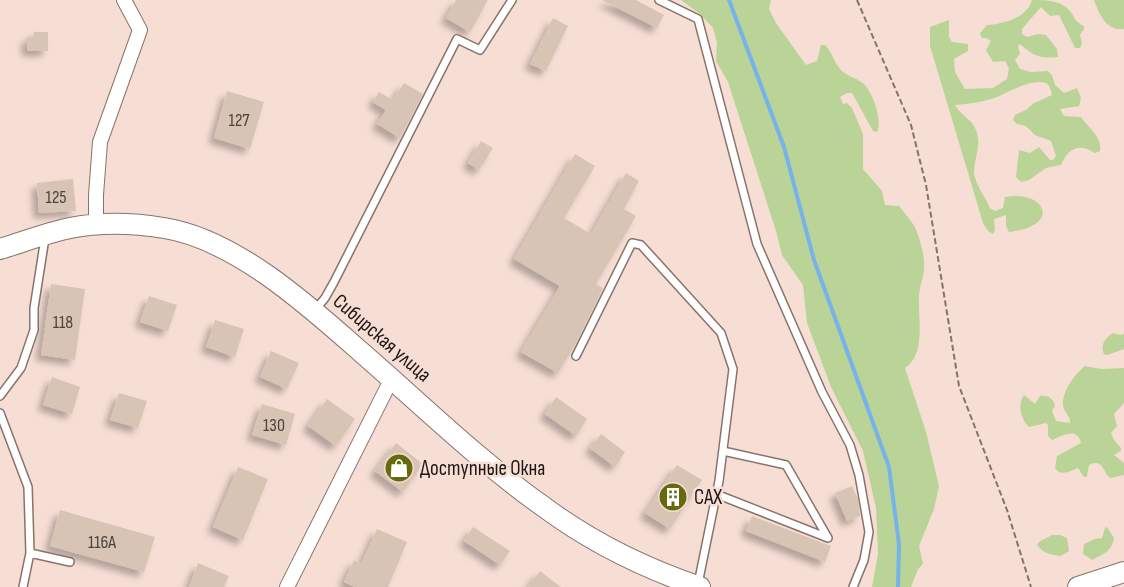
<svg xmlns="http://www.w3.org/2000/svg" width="1124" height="587" font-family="'Sofia Sans Condensed',sans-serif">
<defs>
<filter id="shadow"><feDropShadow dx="-5.5" dy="5.5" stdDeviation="3" flood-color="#0004"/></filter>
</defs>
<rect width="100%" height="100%" fill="#f6ded4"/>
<!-- green -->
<path fill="#b9d496" d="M681 0H771L769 9 776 23 806 65 817 61 821 45H825C832 52 834 62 840 69 846 76 857 78 864 84 873 93 883 121 877 132L873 131 852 93H847L840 97 843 104 847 103 852 108 863 134V169L882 191 885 205 899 206C907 216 916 225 919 238 922 248 925 259 924 270 923 279 919 288 919 298 918 320 926 354 905 368L926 432 939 486 934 509 919 546 923 564 918 569 911 587H872L878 554 876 508 863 451 831 387 807 323 803 285 782 255 776 231 728 82 716 61 717 43 713 28 700 14Z
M1032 0C1045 0 1061 0 1070 11 1076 19 1073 20 1084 26V29L1080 35 1082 43 1080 48H1075L1059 15 1050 16 1041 7 1022 29V34L1027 37 1038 34 1046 35 1057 49 1058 57C1039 59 1034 56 1020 44L1018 46 1020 54 1015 60 1020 69 1031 72 1048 71 1052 75 1055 85 1064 93 1077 88 1081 98 1079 106 1060 109 1064 116 1081 117C1089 129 1102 136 1100 151L1095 153C1079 142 1067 149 1061 165L1046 168 1029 180 1021 182 1016 177 1019 150 1030 153 1039 147 1050 160H1053L1056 156 1051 141 1035 135 1026 126 1017 124 1013 120 1015 115 1026 110 1034 103 1052 95C1051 91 1050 85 1046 83 1032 78 1009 92 997 97 983 102 970 104 955 105 960 115 972 119 976 130 982 145 974 158 974 173 975 184 986 198 990 208L995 211 1003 208 1005 197C1046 190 1062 226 1009 232L1006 226V215L994 219 995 230 993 234 988 231 983 223 930 46V27L949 20V37L952 42 968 44V51L954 59 955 72 965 89 993 88 1007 79 1009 68 1005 61 993 62 986 50 991 41 987 38H982L980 33 987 25C1004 24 1027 18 1032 0Z
M1094 0H1124V29C1106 31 1099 14 1094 0Z
M1113 333 1120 335 1124 334V349L1107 355 1104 354C1100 345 1105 338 1113 333Z
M1085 366 1101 369 1124 368V403L1114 414 1117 426 1111 433 1114 440 1121 448V451L1114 455 1124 463V475L1110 478C1102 471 1103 458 1089 465L1087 477H1084L1078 468C1070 471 1061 477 1055 468L1057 456 1081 443C1077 427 1064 435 1052 440L1048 436V425L1046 423 1029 427C1021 420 1017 404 1024 395L1035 404 1040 396C1048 395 1053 398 1055 406L1052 411 1056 421 1070 423C1071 416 1064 413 1063 405 1062 391 1075 374 1085 366Z
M1107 527 1114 538C1112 551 1104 554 1092 560L1083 554 1084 544 1095 539 1102 538 1105 528Z
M1052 535H1060L1067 538 1069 551 1061 556C1051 555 1043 553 1037 545L1040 541Z"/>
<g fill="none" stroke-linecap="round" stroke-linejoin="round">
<!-- stream -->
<path stroke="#77b2ea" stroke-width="4" d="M729 0 784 147 814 260 889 467 899 544 898 587"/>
</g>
<!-- building -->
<path fill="#d7c4b5" filter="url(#shadow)" d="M456 0H488L470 32 446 18Z
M602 0H636L664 15 657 28Z
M553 18 568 26 546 71 530 64Z
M34 32H48V51H27V37H34Z
M404 83 423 94 400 138 377 124 386 110 373 102 379 92 393 100Z
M227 91 264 102 250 149 214 138Z
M481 141 493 148 479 170 468 163Z
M575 154 595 166 564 218 591 234 626 173 639 181 624 209 636 216 596 284 603 288 575 345 558 373 521 352 560 286 514 259Z
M73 179 76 211 39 213 37 183Z
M51 284 85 289 75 360 41 355Z
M149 296 177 305 168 331 140 322Z
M215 320 244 329 235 357 206 347Z
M271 351 299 363 287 389 260 377Z
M52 377 80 387 72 414 43 405Z
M119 393 147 401 138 428 110 420Z
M556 397 587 419 576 436 545 414Z
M327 399 355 419 336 446 308 426Z
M262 404 295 414 286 445 252 435Z
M601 434 625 452 615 467 590 448Z
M396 443 423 464 403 492 375 471Z
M677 465 702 480 670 529 645 513Z
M238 467 268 479 243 540 213 527Z
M852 486 858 499 860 516 847 521 835 493Z
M60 510 155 537 144 572 50 546Z
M752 516 831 546 825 562 746 531Z
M473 527 510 551 500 565 464 541Z
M377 529 407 542 388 587H355L344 582 354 560 361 564Z
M198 563 229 576 224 587H189Z
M540 571 561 587H528Z"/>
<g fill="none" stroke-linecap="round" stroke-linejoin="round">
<!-- lane casing -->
<g stroke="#88736a" stroke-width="10">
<path id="lane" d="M659 0 698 19 757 244 822 392 850 445 859 475 869 532 864 560 853 587
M315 310 325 298 334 282 457 39 480 50 512 0
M576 356 632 243 641 245 721 333 733 369 719 481 698 584
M0 396 21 368 34 330V308L45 238
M0 413 28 487 30 553 23 587
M716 494 828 538 786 465 723 451
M30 553 70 562"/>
</g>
<!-- street casing -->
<g stroke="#88736a" stroke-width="16">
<path id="street" d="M96 225V195L100 142 140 30 124 0
M287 587 392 378"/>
</g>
<!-- secondary casing -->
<g stroke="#88736a" stroke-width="22">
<path id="secondary" d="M0 249C23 242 46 233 70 228 100 222 134 223 164 228 235 239 309 306 361 352 421 404 479 461 544 507 591 542 644 568 700 587
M1078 587 1124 572"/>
</g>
<!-- path -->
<path stroke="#83736d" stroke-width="2" stroke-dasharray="6 3" stroke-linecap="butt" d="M857 0 911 125 926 185 959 386 1007 510 1031 587"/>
<!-- lane -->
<use href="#lane" stroke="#fff" stroke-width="7"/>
<!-- street -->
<use href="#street" stroke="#fff" stroke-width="14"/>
<!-- secondary -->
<use href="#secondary" stroke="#fff" stroke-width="20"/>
</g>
<!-- icons -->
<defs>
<g id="shop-disc" transform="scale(1.5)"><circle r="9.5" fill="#656a0c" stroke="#f6ded4"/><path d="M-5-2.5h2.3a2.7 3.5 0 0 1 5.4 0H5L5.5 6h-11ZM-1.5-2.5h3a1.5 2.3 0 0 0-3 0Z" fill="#fff"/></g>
<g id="building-disc" transform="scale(1.5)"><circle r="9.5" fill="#656a0c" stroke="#f6ded4"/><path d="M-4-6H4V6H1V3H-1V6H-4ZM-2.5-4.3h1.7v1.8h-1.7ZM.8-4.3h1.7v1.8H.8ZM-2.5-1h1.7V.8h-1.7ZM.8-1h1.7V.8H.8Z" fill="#fff"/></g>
</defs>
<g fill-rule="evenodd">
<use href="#shop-disc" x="399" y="468"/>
<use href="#building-disc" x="673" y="497"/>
</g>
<g text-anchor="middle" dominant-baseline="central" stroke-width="5" stroke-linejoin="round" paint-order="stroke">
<!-- number labels -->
<g font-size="18" fill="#4c423c">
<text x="239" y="120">127</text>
<text x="56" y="197">125</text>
<text x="63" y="322">118</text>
<text x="274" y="425">130</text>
<text x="102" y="542">116А</text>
</g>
<!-- street labels -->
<g font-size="21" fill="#1e1613" stroke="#f6ded4">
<text transform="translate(382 338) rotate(41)">Сибирская улица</text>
</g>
<!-- poi labels -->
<g font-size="21" fill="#1e1613" stroke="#f6ded4" text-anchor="start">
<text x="420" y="468">Доступные Окна</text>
<text x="694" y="497">САХ</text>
</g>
</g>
</svg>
